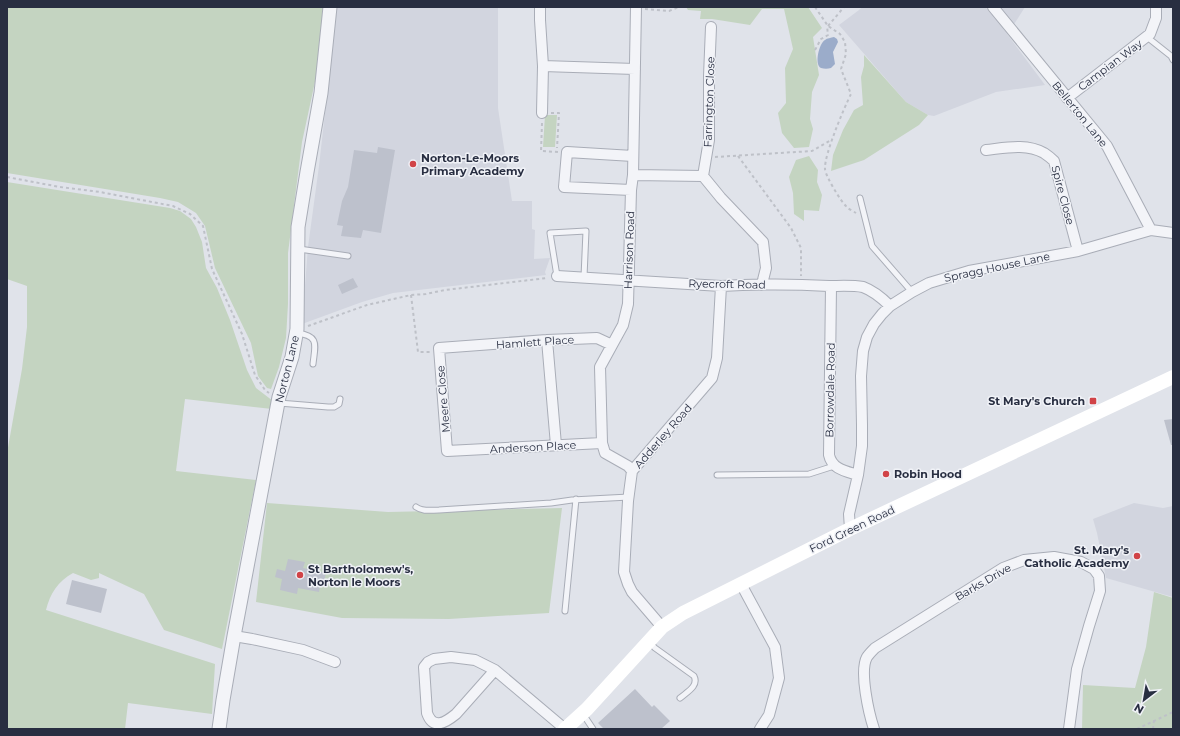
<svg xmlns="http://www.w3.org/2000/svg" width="1180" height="736" font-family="Montserrat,sans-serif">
<rect width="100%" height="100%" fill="#e0e3ea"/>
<!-- built -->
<path fill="#d2d5df" d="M337 7H498V108L512 201H532V229L535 230 534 259 550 258 545 272 546 275 393 293 362 302 302 324 308 247 319 166Z
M862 7H985L990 11 1045 85 996 92 934 116 928 115 906 102 839 25 859 10Z
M993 7H1025L1011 29Z
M1134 503 1163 508 1173 506V597L1106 578 1097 533 1093 519Z"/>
<!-- green -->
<path fill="#c4d4c1" d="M7 7H325L322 36 316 77 302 142 288 253V304L286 338 279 367 271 389 267 388 258 376 251 343 215 268 205 226 196 213 178 202 160 198 7 173Z
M686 7H808L822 28 813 37 819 75 812 92 810 119 813 129 809 147 794 148 782 133 778 113 786 103 785 68 793 49 784 9H762L750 25 712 19H700L701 11 688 10Z
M864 55 906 102 928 115 919 125 864 160 831 171 833 155 843 130 854 110 863 105 861 77 864 66Z
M545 115H557L555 147H543Z
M809 156 818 170 817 182 822 195 819 211 804 210V221L794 214 793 193 789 177 796 160Z
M7 182 170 208 180 211 191 219 196 227 202 242 206 268 217 288 230 320 247 370 256 388 273 401 272 409 185 399 176 471 256 480 222 649 164 630 144 594 99 573V578L91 580 73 573C58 581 50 594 46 610L215 664 212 714 128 703 125 729H7V453L22 369 27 327V286L7 279Z
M267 503 388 512 562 508 549 613 449 619 342 618 256 602Z
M1154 592 1173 598V729H1082L1083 685 1135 688 1146 647Z"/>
<!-- water -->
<path fill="#9bacca" d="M834 37 837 39 838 42 833 52 835 64 831 68C828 69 824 69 821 68 814 65 819 43 825 40 827 38 831 38 834 37Z"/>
<!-- building -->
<path fill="#bdc1cc" d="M378 147 395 150 381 233 363 230 361 238 341 236 343 226 337 225 342 201 348 187 354 150 377 153Z
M353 278 358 287 342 294 338 285Z
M1173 419V445H1171L1164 420Z
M288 559 305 562 303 568 326 573 323 586H320L319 592 298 588 297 594 280 590 282 579 275 577 277 569 285 571Z
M72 580 107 589 101 613 66 604Z
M635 689 652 707 654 705 670 721 661 729H604L598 723Z"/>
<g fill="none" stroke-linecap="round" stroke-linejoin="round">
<!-- service casing -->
<g stroke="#a9adb7" stroke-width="7">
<path id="service" d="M1147 37 1171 56 1173 60
M860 198 872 246 912 292
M299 249 348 256
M557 276 550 233 586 231 584 277
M297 333C320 336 315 345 313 364
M279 403 328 407H334L339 404 340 399
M717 475 809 474 834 466
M416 507C423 512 431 510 439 510L551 503 572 500 629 497
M565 611 576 499
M649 642 655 648 694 676C699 686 687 692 680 698
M583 714 593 729"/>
</g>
<!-- minor casing -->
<g stroke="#a9adb7" stroke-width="12">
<path id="minor" d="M540 7V20L543 66 542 113
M993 7 1107 146 1151 230
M543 66 635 69
M1067 98 1150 34 1156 18V7
M986 150C1005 148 1026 143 1044 153 1047 155 1051 158 1054 161L1078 251
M633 175 703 176 721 198 763 242 766 268 763 280 761 285
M703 176 709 140V76L711 27
M631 190 564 187 567 152 633 156
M557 276 721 286C757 284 793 284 829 286 839 286 852 285 863 287 874 291 882 298 890 306
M831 286 829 455C832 469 845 471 858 475
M547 340 556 445
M602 443 447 451 439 348 547 340 597 338 612 345
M632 471 628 466 605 453 602 443 600 367 623 325 628 304 631 190 633 175 636 7
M850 529 849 514 858 475 862 446V425L861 376 863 351 867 337 874 324 882 314 890 306 912 292 929 283 969 271 1078 251 1151 230 1173 233
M741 584 775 647 779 678 769 715 760 729
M662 627 632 592 628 584 624 572 628 501 632 471 712 378 717 358 721 286
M234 636 252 639 303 650 335 662
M495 670 456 714C445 723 433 730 427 713L424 667 428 662 434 659 451 657 475 660 495 670 565 729
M874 729C869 714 859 671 867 657 869 654 873 650 875 648L1003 568 1024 560 1054 557 1081 562 1094 569 1099 576 1100 591 1089 626 1077 669 1069 729"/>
</g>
<!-- tertiary casing -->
<g stroke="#a9adb7" stroke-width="15">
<path id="tertiary" d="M219 729 223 700 234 636 279 397 292 357 297 329 298 227 307 172 321 93 330 7"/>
</g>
<!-- path -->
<path stroke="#bec1c8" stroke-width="2" stroke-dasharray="3 3" stroke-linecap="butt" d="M815 7 828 26 840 34 845 42 846 54 841 69 851 94C844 108 824 155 825 169 825 175 841 202 846 206 848 209 853 211 856 213
M645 9 669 11 679 7
M828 26 844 7
M815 50 821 39 828 35 827 26
M551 113H559L557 148
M542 123 541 151 558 152
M738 156 791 228 801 248V276
M715 157 812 151 831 140
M7 177 60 187 100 192 173 206 190 214 203 226 212 269 242 334 255 375 265 390 269 393
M411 295 418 352H430
M308 326 367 305 411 295 426 294 445 290 547 278
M1137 729 1173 712
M1153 729 1154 720"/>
<!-- service -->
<use href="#service" stroke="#f3f4f8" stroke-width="5"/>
<!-- minor -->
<use href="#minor" stroke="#f3f4f8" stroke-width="10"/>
<!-- tertiary -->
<use href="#tertiary" stroke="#f3f4f8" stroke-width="13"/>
<!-- secondary -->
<path stroke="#fff" stroke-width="14" d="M565 729 587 709 662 627 683 613 850 529 1173 377"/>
</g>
<!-- markers -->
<g fill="#d14347" stroke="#f0f2f7" stroke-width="1.5">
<circle cx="413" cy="164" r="4"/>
<rect x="1089" y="397" width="8" height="8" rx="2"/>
<circle cx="886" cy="474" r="4"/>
<circle cx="1137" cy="556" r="4"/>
<circle cx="300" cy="575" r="4"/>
</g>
<g text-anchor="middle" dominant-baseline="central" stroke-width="3" stroke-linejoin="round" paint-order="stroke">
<!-- street labels -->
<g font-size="11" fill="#282e41" stroke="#f0f2f7">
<text transform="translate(1110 65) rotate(-37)">Campian Way</text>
<text transform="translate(709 102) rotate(-88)">Farrington Close</text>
<text transform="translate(1080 114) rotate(51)">Bellerton Lane</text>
<text transform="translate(1063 195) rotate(75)">Spire Close</text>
<text transform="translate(629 250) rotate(-88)">Harrison Road</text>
<text transform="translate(997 267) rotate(-12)">Spragg House Lane</text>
<text transform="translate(727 284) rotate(1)">Ryecroft Road</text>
<text transform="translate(535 342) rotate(-4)">Hamlett Place</text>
<text transform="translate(287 369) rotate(-76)">Norton Lane</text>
<text transform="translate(830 390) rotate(-89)">Borrowdale Road</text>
<text transform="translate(443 399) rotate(-95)">Meere Close</text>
<text transform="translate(663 436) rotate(-49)">Adderley Road</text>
<text transform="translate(533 447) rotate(-3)">Anderson Place</text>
<text transform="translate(852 529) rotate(-26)">Ford Green Road</text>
<text transform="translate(983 582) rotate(-30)">Barks Drive</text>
</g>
<!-- poi labels -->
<g font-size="11" font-weight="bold" fill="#282e41" stroke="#f0f2f7" text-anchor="start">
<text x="421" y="158">Norton-Le-Moors<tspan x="421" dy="13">Primary Academy</tspan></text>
<text x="1085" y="401" text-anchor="end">St Mary's Church</text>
<text x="894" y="474">Robin Hood</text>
<text x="1129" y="550" text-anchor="end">St. Mary's<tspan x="1129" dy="13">Catholic Academy</tspan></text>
<text x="308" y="569">St Bartholomew's,<tspan x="308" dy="13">Norton le Moors</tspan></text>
</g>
</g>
<!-- border -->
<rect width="1180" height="736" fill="none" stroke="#282e41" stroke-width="16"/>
<!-- north arrow -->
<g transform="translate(1144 700) rotate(211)" stroke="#f0f2f7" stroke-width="3" paint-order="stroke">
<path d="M0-3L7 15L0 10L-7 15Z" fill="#282e41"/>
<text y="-6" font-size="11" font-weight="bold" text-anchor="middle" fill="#282e41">N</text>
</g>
</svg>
